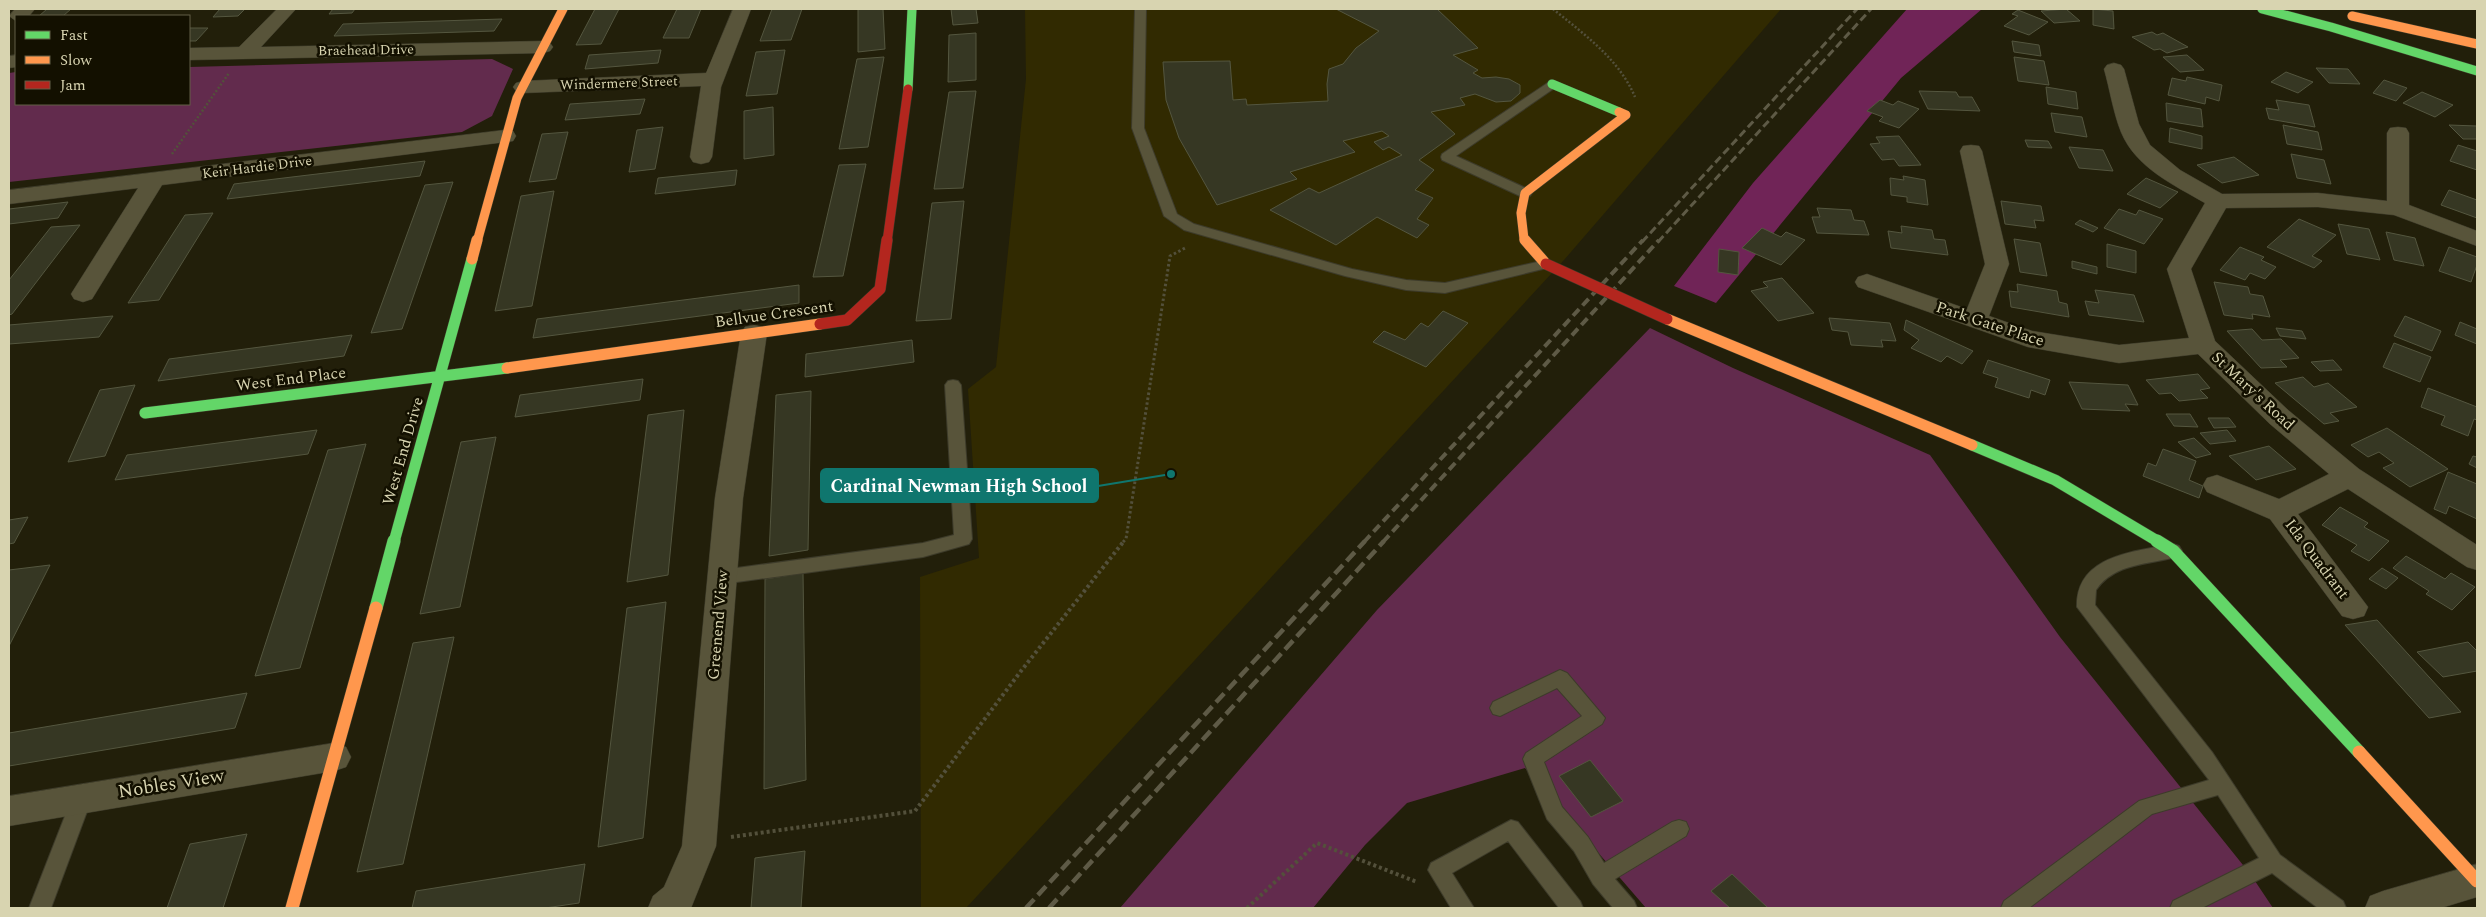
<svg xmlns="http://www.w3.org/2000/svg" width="2486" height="917" font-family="Spectral,serif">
<rect width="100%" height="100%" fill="#221f0a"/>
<!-- built -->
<path fill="#312a01" d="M1025 9H1781L1564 260 966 908H921L920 577 979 558 968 389 996 367 1026 79Z"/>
<!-- green -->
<path fill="#622b4d" d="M492 59 513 69 492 116 462 132 9 182V73L16 72V104H189V67Z
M1650 328 1733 368 1930 455 2060 637 2251 875 2273 908H1646L1525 768 1407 803 1365 845 1313 908H1120L1377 610Z"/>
<!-- forest -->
<path fill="#702457" d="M1907 9H1982L1901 78 1716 303 1674 286 1753 183Z"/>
<!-- building -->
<path fill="#363723" stroke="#54563f" d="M47 9H71L63 16H39Z
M220 9H245L238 16 213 17Z
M333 9H355L352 13 329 14Z
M595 9H619L601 44 576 45Z
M677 9H701L689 38H663Z
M772 9H802L791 40 760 41Z
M858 9H883L885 49 858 52Z
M951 9H976L978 23 953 25Z
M1336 9H1437L1478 48 1453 55 1478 70 1473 73 1482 78 1496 77 1509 79 1520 85V93L1511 101 1496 102 1475 94 1460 98 1465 105 1431 112 1455 134 1419 160 1434 170 1415 190 1433 198 1417 219 1429 225 1417 238 1377 217 1336 245 1270 210 1309 188 1319 193 1402 155 1389 147 1383 150 1374 142 1389 136 1382 131 1343 141 1355 152 1290 172 1297 179 1217 205 1179 138 1166 100 1163 62 1230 61 1233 100 1246 99 1247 105 1328 101 1327 84 1329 69 1343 64 1356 48 1379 31Z
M2066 9 2080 21 2054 23 2041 11Z
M2093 9 2113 11 2114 29 2093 25Z
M2018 10 2048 22 2029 35 2004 26 2018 16 2012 14Z
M502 19 494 31 334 36 343 24Z
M189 28H208L196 41H189Z
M2152 32 2157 35 2163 33 2188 47 2167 53 2160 49 2154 50 2132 37Z
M976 33V80L948 82 949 35Z
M2012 41 2039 45 2041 56 2014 52Z
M661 50 658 63 585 69 589 55Z
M785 50 777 94 746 96 756 52Z
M2187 55 2204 70 2180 72 2163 57Z
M884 57 868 147 839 149 857 59Z
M2014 57 2044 61 2049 85 2018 81Z
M2316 68 2348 69 2360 84 2329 83Z
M2286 72 2313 82 2298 93 2271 82Z
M2187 77 2222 85 2219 101 2206 97 2205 104 2168 95 2172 78 2186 81Z
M2384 80 2407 88 2396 101 2373 93Z
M2046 87 2076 92 2078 109 2048 104Z
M976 91 963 188 934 189 949 92Z
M1919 91 1956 92 1959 97H1972L1980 111 1928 109Z
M2422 92 2453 105 2435 117 2403 103Z
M645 99 640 114 565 120 570 104Z
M1880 100 1893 105 1898 101 1919 109 1899 128 1879 121 1883 117 1867 111Z
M2276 100 2309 105 2315 127 2269 119 2266 108 2279 110Z
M2166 103 2201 109 2203 127 2167 121Z
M773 107 774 155 744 159V111Z
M2051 113 2082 117 2087 137 2055 132Z
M2283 125 2318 132 2322 150 2287 144Z
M2449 125 2477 126V139H2463Z
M663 127 655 169 629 172 637 130Z
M2170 128 2202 136V149L2169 142Z
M568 132 556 179 529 182 542 134Z
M1899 136 1921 165 1899 166 1894 159 1882 160 1870 144 1880 143 1876 137Z
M2025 140 2048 141 2052 148 2028 147Z
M2458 145 2477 151V170L2450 161Z
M2069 147 2103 150 2113 171 2079 168Z
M2291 154 2324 160 2331 184 2297 178Z
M2234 157 2259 175 2222 183 2197 165Z
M425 161 420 176 227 199 234 184Z
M866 164 843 276 813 277 839 165Z
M737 170 735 185 655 194 658 178Z
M1903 176 1925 180 1928 205 1907 202V197L1891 195 1890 178 1904 180Z
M2146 178 2178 192 2160 208 2127 194Z
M453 182 402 329 371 333 425 185Z
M2449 190 2477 200V218L2441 205Z
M554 191 532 306 495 311 521 196Z
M964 201 951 319 916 321 932 203Z
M2001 201 2041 206 2044 221 2034 220 2036 228 2005 224Z
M68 202 58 218 9 224V209Z
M1817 208 1851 210 1854 220 1864 221 1869 235 1817 233 1812 217H1820Z
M2119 209 2136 215 2139 210 2163 219 2144 244 2104 228Z
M213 213 159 300 128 303 185 215Z
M2299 219 2336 235 2312 256 2322 261 2314 268 2267 247Z
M2080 220 2098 228 2093 232 2075 224Z
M2338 224 2369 229 2380 260 2347 254Z
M80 225 12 314 9 315V280L51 227Z
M1901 226 1932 230 1934 239 1945 240 1948 255 1891 248 1888 231 1902 233Z
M1762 228 1781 237 1786 232 1805 240 1781 265 1742 248Z
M2386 232 2415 238 2424 266 2394 260Z
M2014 239 2040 243 2047 276 2020 272Z
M2107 244 2136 251V273L2107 267Z
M2240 247 2264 257 2261 260 2276 267 2265 279 2250 273 2245 280 2220 270Z
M2449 247 2477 257V265L2471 282 2439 271Z
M1719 249 1739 252 1738 275 1718 272Z
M2072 261 2097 267V274L2072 268Z
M1782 278 1814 313 1778 321 1751 291 1768 287 1763 282Z
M2214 282 2248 287 2250 294 2263 296 2270 317 2252 314 2253 319 2224 315Z
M2017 284 2057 291 2059 302 2067 304 2069 317 2011 307 2009 291 2018 292Z
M799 285V303L533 338 537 319Z
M2095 290 2134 295 2144 322 2089 315 2085 301 2099 303Z
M1443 311 1468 323 1426 367 1373 342 1384 331 1405 340 1421 323 1428 327Z
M113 316 99 337 9 344V325Z
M2405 316 2441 331 2432 351 2394 336Z
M1829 318 1890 323 1896 341 1881 340 1883 347 1851 345 1848 332 1832 330Z
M1906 320 1973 351 1962 364 1947 356 1941 362 1911 348 1919 340 1904 330Z
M2460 322 2477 329V344L2455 335Z
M2276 328 2302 331 2306 339 2280 336Z
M2252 329 2262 340 2281 339 2299 358 2280 360 2287 367 2261 368 2227 331Z
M352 335 344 356 158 381 169 359Z
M912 340 914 362 805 377 806 354Z
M2394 343 2431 357 2420 382 2383 367Z
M1988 360 2050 380 2045 395 2031 390 2029 398 1995 387 1998 378 1983 373Z
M2333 360 2342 370 2320 371 2311 362Z
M2198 374 2210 388 2200 390 2208 398 2179 401 2171 393 2159 394 2146 380Z
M2303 377 2314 387 2328 383 2357 407 2330 413 2339 421 2324 424 2275 383Z
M643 379 640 400 515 417 520 395Z
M2069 382 2128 385 2138 405 2125 404 2130 411 2082 409Z
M135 385 105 456 68 462 100 390Z
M2428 388 2477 407V420L2474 419 2468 436 2441 425 2445 416 2421 407Z
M811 391 808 550 769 556 776 395Z
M684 410 668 575 627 582 648 415Z
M2166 414H2190L2198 427 2174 426Z
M2208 418H2229L2236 427 2214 428Z
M2387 428 2448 469 2410 487 2383 468 2394 463 2379 452 2368 457 2351 445Z
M317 430 308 454 115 480 127 455Z
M2227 430 2236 441 2210 444 2200 433Z
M496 437 460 607 420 614 461 442Z
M2194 438 2211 454 2196 458 2178 442Z
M366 444 300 668 255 676 328 450Z
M2269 446 2296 469 2256 480 2229 456Z
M2163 449 2196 461 2189 480 2203 486 2199 498 2143 476 2148 463 2156 466Z
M2473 456 2477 457V468L2469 464Z
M2448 472 2477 484V519L2449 506 2446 514 2434 509Z
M2340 507 2368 523 2364 527 2389 541 2369 561 2351 551 2357 545 2322 525Z
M28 517 14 543 9 544V520Z
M2406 556 2445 579 2451 573 2475 587 2452 610 2426 594 2429 591 2393 568Z
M50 565 9 646V570Z
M2382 568 2398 578 2386 589 2369 579Z
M803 573 806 780 764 789 765 579Z
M666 602 643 838 598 847 627 608Z
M2377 620 2461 712 2429 718 2345 625Z
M454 637 403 864 357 872 413 643Z
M2468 642 2477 651V671L2443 677 2417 652Z
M247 693 235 728 9 766V733Z
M1590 760 1623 801 1591 817 1559 776Z
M247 834 223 908H167L190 844Z
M805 851 801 908H751L755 858Z
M585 864 579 903 545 908H412L416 891Z
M1732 874 1768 908H1730L1711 891Z"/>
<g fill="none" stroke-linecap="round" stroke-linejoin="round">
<!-- lane casing -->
<g stroke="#3d3b2a" stroke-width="2">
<path id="lane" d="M1135 9H1146L1144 128 1177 214 1194 224 1352 269 1406 280 1445 283 1546 260 1553 264 1551 267 1445 293 1406 290 1345 276 1184 230 1164 216 1132 128Z
M1552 80 1558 84 1556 87 1456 156 1530 190 1532 193 1530 196H1520L1442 160 1441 157 1442 154Z
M953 380 958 381 961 385 972 539 969 544 923 557 722 584 716 582 713 577 716 572 722 570 923 543 954 535 945 385 948 381Z
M2173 544 2179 546 2182 551 2179 556C2150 565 2115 562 2096 590L2095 605 2212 752 2280 855 2343 901 2346 908H2318L2272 873 2202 908H2170L2173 901 2259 858 2218 795 2152 814 2029 908H2001L2004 901 2139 801 2209 780 2077 607C2076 555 2134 552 2173 544Z
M1560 670 1567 673 1605 718 1602 724 1544 762 1562 807 1588 837 1604 863 1672 822 1679 820 1686 822 1689 829 1686 836 1615 879 1634 901 1637 908H1613L1593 884 1574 851 1547 819 1523 759 1526 753 1582 716 1557 688 1500 716 1493 714 1490 708 1493 702Z
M82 789 89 792 92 798 51 908H29L72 798 75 792Z
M1511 820 1518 822 1580 901 1583 908H1559L1508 841 1452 873 1474 908H1451L1428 870 1431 863Z"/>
</g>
<!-- street casing -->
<g stroke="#3d3b2a" stroke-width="1">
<path id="street" d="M15 9H35L29 16H16V21L9 16Z
M277 9H296L261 47 543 41 550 43 553 47 550 51 543 53 189 60V48L239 47Z
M733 9H751L721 87 712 157 709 162 701 164 693 162 690 157 701 86 523 93 516 91 513 87 516 83 523 81 706 73Z
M16 55V67L9 68V56Z
M2114 63 2121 65 2124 69 2139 124 2150 145 2180 170 2222 194 2318 193 2387 201V133L2390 128 2398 127 2406 128 2409 133V205L2477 231V246L2394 215 2318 207 2226 208 2191 269 2215 341 2288 410 2359 469 2477 545V570L2467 567 2348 489 2298 514 2368 607 2364 616 2353 619 2342 616 2270 519 2207 492 2203 485 2207 478 2217 475 2279 499 2329 474 2270 424 2198 354 2119 363 2028 347 1858 287 1855 282 1858 277 1867 274 1967 309 1985 264 1960 151 1963 146 1971 145 1979 146 1982 151 2009 264 1989 316 2032 331 2119 345 2189 338 2167 269 2205 203C2174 185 2136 168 2121 132 2113 112 2110 90 2104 69L2107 65Z
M505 130 513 131 516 136 513 141 162 185 92 299 83 302 74 299 71 294 138 188 9 204V190Z
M754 325 763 327 767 333 743 498 716 846 691 908H648L653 896 664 887 682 846 715 498 741 333 745 327Z
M334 743 346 747 351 757 346 767 334 771 9 826V796Z
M2477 864V897L2441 908H2365L2370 896 2383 891Z"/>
</g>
<!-- fast-far2 casing -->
<g stroke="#3d3b2a" stroke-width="10">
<path id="fast-far2" d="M2262 9 2331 27 2477 71
M1552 84 1619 112
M908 89 912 9"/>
</g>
<!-- fast-far1 casing -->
<g stroke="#3d3b2a" stroke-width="12">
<path id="fast-far1" d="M145 413 507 368
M1972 445 2055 480 2159 542
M394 542 472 259"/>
</g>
<!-- fast casing -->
<g stroke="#3d3b2a" stroke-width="14">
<path id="fast" d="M2157 541 2173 551 2359 752
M376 608 394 541"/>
</g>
<!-- slow-far2 casing -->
<g stroke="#3d3b2a" stroke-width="10">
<path id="slow-far2" d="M2352 16 2477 44
M477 242 517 98 563 9
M1526 242 1524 239 1521 213 1525 193 1626 115 1619 112"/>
</g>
<!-- slow-far1 casing -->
<g stroke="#3d3b2a" stroke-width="12">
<path id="slow-far1" d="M1525 240 1546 264
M472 259 477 240
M1667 319 1972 445
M507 368 820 324"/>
</g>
<!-- slow casing -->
<g stroke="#3d3b2a" stroke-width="14">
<path id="slow" d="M2359 752 2477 881
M292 908 376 608"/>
</g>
<!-- jam-far1 casing -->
<g stroke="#3d3b2a" stroke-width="10">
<path id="jam-far1" d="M887 242 908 89"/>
</g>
<!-- jam casing -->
<g stroke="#3d3b2a" stroke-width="12">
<path id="jam" d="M820 324 847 320 880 289 887 240"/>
</g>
<!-- path-far2 -->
<path stroke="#53503b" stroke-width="2.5" stroke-dasharray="2 2" stroke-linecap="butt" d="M1553 9C1585 35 1619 59 1635 97
M172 154 229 73"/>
<!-- path-far1 -->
<path stroke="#53503b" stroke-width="3" stroke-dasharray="2.5 2.5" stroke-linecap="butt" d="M1123 542 1126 539 1170 256 1187 247"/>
<!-- path -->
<path stroke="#53503b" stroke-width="4" stroke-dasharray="3 3" stroke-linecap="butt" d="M731 837 915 811 1021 671 1124 541
M1247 908 1317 843 1417 882"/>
<!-- lane -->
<use href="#lane" fill="#58543a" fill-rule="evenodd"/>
<!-- street -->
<use href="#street" fill="#58543a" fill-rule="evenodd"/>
<!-- fast-far2 -->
<use href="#fast-far2" stroke="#63d668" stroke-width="9"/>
<!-- fast-far1 -->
<use href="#fast-far1" stroke="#63d668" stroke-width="11"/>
<!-- fast -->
<use href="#fast" stroke="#63d668" stroke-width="13"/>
<!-- slow-far2 -->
<use href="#slow-far2" stroke="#ff974d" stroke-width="9"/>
<!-- slow-far1 -->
<use href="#slow-far1" stroke="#ff974d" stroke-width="11"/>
<!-- slow -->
<use href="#slow" stroke="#ff974d" stroke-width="13"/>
<!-- jam-far1 -->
<use href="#jam-far1" stroke="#b3261e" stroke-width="9"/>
<!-- jam -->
<use href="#jam" stroke="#b3261e" stroke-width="11"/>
<!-- rail-far2 -->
<path stroke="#5e5a46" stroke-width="3" stroke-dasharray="8 4" stroke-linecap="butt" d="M1642 242 1857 9
M1658 242 1871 9"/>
<!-- rail-far1 -->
<path stroke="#5e5a46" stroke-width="4" stroke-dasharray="9 5" stroke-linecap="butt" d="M1364 542 1643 240
M1383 542 1659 240"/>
<!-- rail -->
<path stroke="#5e5a46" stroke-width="4.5" stroke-dasharray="12 5.5" stroke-linecap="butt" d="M1026 908 1365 541
M1049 908 1384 541"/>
<!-- jam-bridge casing -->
<g stroke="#3d3b2a" stroke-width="12" stroke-linecap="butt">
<path id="jam-bridge" d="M1546 264 1667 319"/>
</g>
<!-- jam-bridge -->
<use href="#jam-bridge" stroke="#b3261e" stroke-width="11"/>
</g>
<g text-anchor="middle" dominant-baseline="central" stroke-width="5" stroke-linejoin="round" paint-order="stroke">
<!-- far-street labels -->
<g font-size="14" fill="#d8d4b0" stroke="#131000">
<text transform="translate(366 50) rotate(-1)">Braehead Drive</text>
<text transform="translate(619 83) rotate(-2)">Windermere Street</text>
<text transform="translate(257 167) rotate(-7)">Keir Hardie Drive</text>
</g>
<!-- street labels -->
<g font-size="16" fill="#d8d4b0" stroke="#131000">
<text transform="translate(774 314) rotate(-8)">Bellvue Crescent</text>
<text transform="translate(1990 324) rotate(18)">Park Gate Place</text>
<text transform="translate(291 379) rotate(-7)">West End Place</text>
<text transform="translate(2253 391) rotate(43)">St Mary's Road</text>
<text transform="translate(403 451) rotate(-74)">West End Drive</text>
<text transform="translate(2317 559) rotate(53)">Ida Quadrant</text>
<text transform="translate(718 625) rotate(-85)">Greenend View</text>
</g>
<!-- near-street labels -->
<g font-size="19" fill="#d8d4b0" stroke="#131000">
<text transform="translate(171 784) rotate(-9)">Nobles View</text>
</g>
</g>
<!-- callouts -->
<path fill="none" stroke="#0f766e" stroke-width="2" d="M1171 474L1098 486"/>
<circle fill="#0f766e" stroke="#131000" stroke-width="2" cx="1171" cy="474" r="5"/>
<rect fill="#0f766e" stroke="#0f766e" stroke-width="2" x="821" y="469" width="277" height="33" rx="5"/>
<g font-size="18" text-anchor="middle" font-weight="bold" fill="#fff">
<text x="959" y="492">Cardinal Newman High School</text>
</g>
<!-- border -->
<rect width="2486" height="917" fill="none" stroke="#d8d4b0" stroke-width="20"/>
<!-- legend -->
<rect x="15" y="15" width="175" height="90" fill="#131000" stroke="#625e46"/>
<rect x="25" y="31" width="25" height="8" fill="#63d668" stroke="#625e46"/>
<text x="60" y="40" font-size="15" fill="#d8d4b0">Fast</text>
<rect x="25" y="56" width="25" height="8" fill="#ff974d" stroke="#625e46"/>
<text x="60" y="65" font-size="15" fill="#d8d4b0">Slow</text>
<rect x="25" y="81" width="25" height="8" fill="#b3261e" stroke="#625e46"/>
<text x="60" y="90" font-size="15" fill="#d8d4b0">Jam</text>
</svg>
